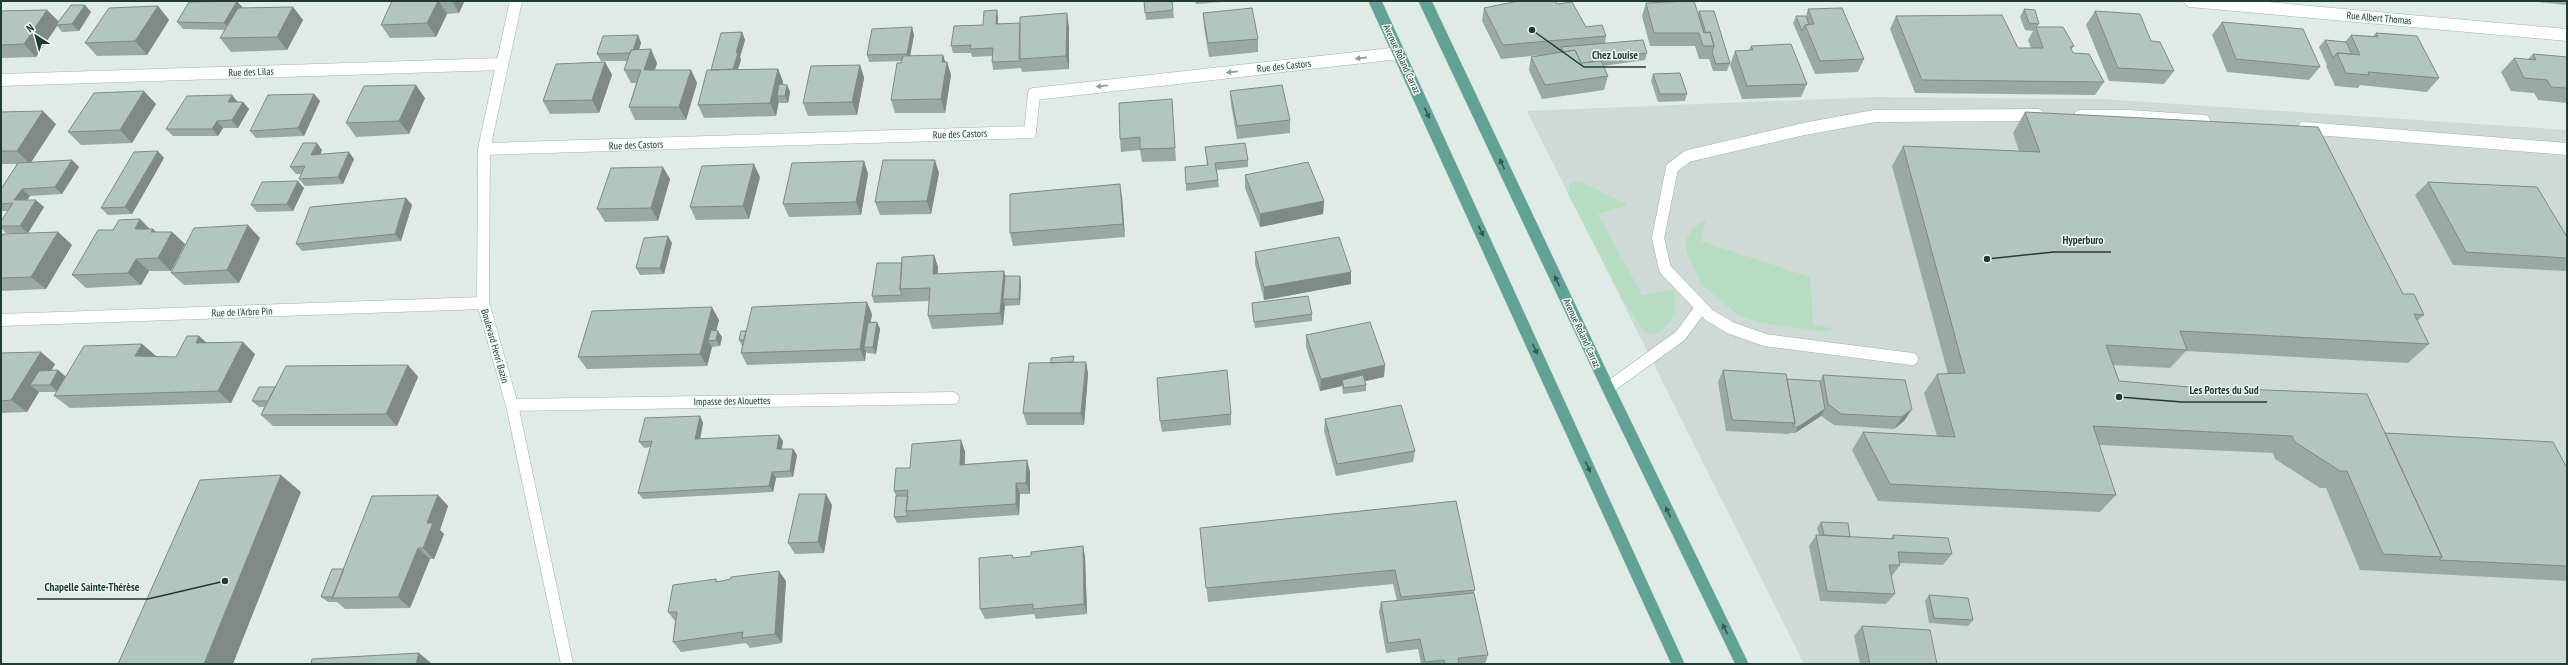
<svg xmlns="http://www.w3.org/2000/svg" width="2568" height="665" font-family="'PT Sans Narrow',sans-serif">
<rect width="100%" height="100%" fill="#deebe6"/>
<!-- built -->
<path fill="#cddad5" d="M1875 97 2101 99 2567 130V664H1804L1527 111Z"/>
<!-- green -->
<path fill="#b6ddc2" d="M1580 181 1626 204V206L1598 214 1642 295 1672 290C1682 308 1671 327 1653 335L1644 331 1625 303 1568 194 1570 184Z
M1706 219 1701 241 1810 277 1813 324 1834 329 1826 332 1761 323 1738 315 1701 284 1686 251 1687 238 1693 228Z"/>
<g fill="none" stroke-linecap="round" stroke-linejoin="round">
<!-- lane casing -->
<g stroke="#a1b3ad" stroke-width="13">
<path id="lane" d="M2080 116H2129L2204 121
M2304 128 2567 149
M1912 359 1765 340 1731 328 1709 315 1665 269 1658 238 1672 168 1688 156 1804 129 1875 116 2038 115
M1608 388 1680 336 1701 308"/>
</g>
<!-- street casing -->
<g stroke="#a1b3ad" stroke-width="13">
<path id="street" d="M516 1 484 149 483 303 512 405 567 664
M2190 1 2567 35
M1 80 501 64
M484 149 1030 132 1034 94 1400 53
M1 320 483 303
M512 405 953 398"/>
</g>
<!-- primary casing -->
<g stroke="#c0c8c6" stroke-width="13">
<path id="primary" d="M1375 1 1678 664
M1425 1 1608 388 1742 664"/>
</g>
<!-- lane -->
<use href="#lane" stroke="#fff" stroke-width="12"/>
<!-- street -->
<use href="#street" stroke="#fff" stroke-width="12"/>
<!-- primary -->
<use href="#primary" stroke="#61a294" stroke-width="12"/>
</g>
<!-- wall -->
<path fill="#9ba9a4" d="M392 1H463L464 2 459 13 447 14 436 37 390 38 381 25Z
M1144 1 1173 10 1174 18 1146 20Z
M1195 1H1235L1196 4Z
M2529 1H2567V5Z
M1646 3 1698 14 1699 11 1730 63 1727 71H1713L1709 59H1699L1695 46H1650L1642 16Z
M1557 4 1586 27 1606 36 1605 43 1647 53 1645 60 1603 66 1608 76 1604 90 1542 99 1529 70 1531 57 1541 55 1501 59 1482 21 1484 8Z
M85 5 91 12 79 31 62 32 57 26 36 57 1 58V11L47 10 58 21Z
M158 6 169 20 147 55 97 56 85 43Z
M293 7 303 20 287 50 231 52 220 38 225 30 183 29 177 22 243 8Z
M1808 9 1864 59 1858 72 1815 74 1793 23 1796 16H1806Z
M2024 9 2039 24 2037 27 2074 46 2071 50 2073 53 2104 82 2095 95 1915 93 1890 29 1896 16 2018 48H2031L2028 40 2033 31 2025 30 2020 17Z
M997 10 998 18V24L1069 27V69L1022 72 1021 68 993 70 992 62V56L972 57 971 53H953L951 46 983 25Z
M2095 11 2151 41 2174 71 2164 84 2109 81 2086 25Z
M1203 13 1258 39V52L1209 57 1204 27Z
M2222 22 2320 67 2309 80 2227 72 2212 35Z
M912 27 914 35 910 56 943 55 945 62H947L951 75 945 113H895L891 100 902 61 869 62 867 55Z
M742 32 745 40 740 57 741 60 738 69H778L783 82V84L787 85 790 92 788 103H780L779 101 776 116 704 118 698 105 711 70Z
M2376 33 2439 78 2427 92 2360 85 2358 88 2335 86 2326 66 2327 65 2319 47 2325 40 2345 42 2351 35 2373 36Z
M638 35 641 43 639 50 657 63 655 70H691L697 83 686 120H635L629 107 636 83H631L624 70 628 61H601L597 54Z
M1751 46 1807 84 1801 97 1742 99 1730 65 1735 51 1749 50Z
M2533 54 2567 57V103L2538 100 2534 93 2511 91 2501 72 2514 58 2527 60Z
M605 62 612 75 599 113 550 114 543 101Z
M860 65 864 78 857 115 808 116 803 103Z
M1653 74 1687 94 1685 101 1658 102 1651 81Z
M1230 91 1290 120V133L1237 139 1231 104Z
M314 94 320 101 304 136 256 138 250 131Z
M232 95 238 102H243L249 109 238 128H223L218 136H173L166 129Z
M425 98 409 134 356 137 346 123Z
M1172 99 1176 161 1142 162 1140 150 1121 152 1120 139Z
M156 104 132 143 81 145 68 132Z
M1 112 56 124 31 162 72 160 79 167 62 194 30 196 27 200 44 207 28 233H6L1 228V221L8 211H1V189L17 164H1Z
M2025 112 2403 294 2424 315 2417 321 2429 344 2408 363 2186 351 2170 368 2113 365 2119 381 2385 433 2567 468V581L2360 570 2326 488H2320L2275 459 2273 453 2099 445 2116 495 2100 512 1878 501 1852 450 1863 432 1937 436 1924 393 1937 374H1948L1892 166 1903 146 2019 151 2013 133Z
M1205 147 1248 160V167L1217 170 1218 180 1219 187 1186 191V184L1207 165Z
M322 150 320 154 354 159 343 184 305 186 299 179 301 174H296L290 167Z
M164 158 132 214 108 215 101 208Z
M864 161 868 174 861 215 789 217 783 204Z
M939 173 931 214 880 215 875 202Z
M1245 175 1324 201 1323 214 1260 227 1245 188Z
M760 177 749 219 696 220 690 207Z
M670 179 658 221 605 222 597 209Z
M2428 182 2567 237V269L2565 271 2453 265 2415 195Z
M304 188 293 211 257 212 251 205Z
M1122 197 1125 237 1013 246 1010 233Z
M406 198 412 205 401 241 302 251 296 244Z
M140 219 149 229 156 232H172L185 244 171 271H149L141 285 86 288 72 275 113 230Z
M58 232 72 245 46 289 1 291V237Z
M668 236 672 243 664 274 640 275 636 268Z
M260 238 239 283 184 285 171 273Z
M1255 252 1351 272V284L1264 300 1255 264Z
M934 255 938 267V274L1004 271 1005 276H1020L1021 283 1020 305 1005 306V305L1003 325 932 329 928 316 929 301 874 303 872 296 902 263Z
M1252 303 1312 314V321L1255 328 1252 310Z
M872 314 870 323 877 322 880 329 876 354 867 353 866 352 865 361 747 365 741 353 742 346 739 340Z
M719 320 716 330 718 331 722 337 720 346 712 347 707 366 587 369 578 357Z
M1306 335 1384 377 1365 381 1366 385V391L1343 394 1342 386 1320 391 1306 347Z
M199 336 207 343 255 354 231 403 70 408 54 396 57 392H39L27 412 1 413V353L55 364 51 371 58 370 66 377 142 344 156 356 155 357H176Z
M1075 362H1086L1088 374 1084 425H1027L1023 413Z
M408 365 418 377 397 426H273L261 415 264 407H259L252 401 275 387Z
M1723 370 1787 379 1820 381 1823 375 1912 409 1904 421 1894 429 1834 425 1821 416 1795 433H1790L1789 434 1726 431 1718 382Z
M1231 414V425L1162 432 1160 421Z
M700 416 703 423 700 439 783 441 781 449H793L797 455 793 477 776 478 773 492 643 499 638 493 651 447 644 448 639 442Z
M1325 419 1415 451 1413 462 1336 476 1324 431Z
M961 440 965 452V464L1027 460 1030 472V494H1020L1019 515 897 523 894 517 896 496 894 491 910 468Z
M438 495 448 506 440 530 444 534 434 559H430L410 608 345 609 337 602H328L321 597 344 569Z
M1456 501 1475 590 1474 593 1488 655 1485 664H1421L1418 649 1386 653 1379 612 1381 602 1397 601 1393 584 1208 602 1200 528Z
M832 505 824 553 795 554 788 543Z
M1821 522 1850 537 1891 539 1893 535 1952 554 1943 565 1900 563V565L1892 576H1891L1895 594 1886 604 1820 601 1809 546 1816 535H1819L1817 528Z
M1083 546 1085 557 1087 614 1036 619 1034 614 985 619 980 609 1012 555 1013 558 1031 556Z
M716 579 717 581H786L782 643 750 648 746 643 681 652 673 642 675 621 668 612Z
M1929 595 1973 620 1968 626 1929 623 1925 601Z
M1862 626 1937 664H1860L1854 636Z"/>
<!-- shaded-wall -->
<path fill="#7e8a86" d="M237 1 243 8 230 30 224 23Z
M438 1H439L447 14 436 37 427 23Z
M452 1H463L464 2 459 13Z
M85 5 91 12 79 31 72 24Z
M158 6 169 20 147 55 135 41Z
M293 7 303 20 287 50 277 37Z
M47 10 60 23 56 25 57 26 36 57 24 44Z
M997 10 998 18V31L996 24Z
M1067 13 1069 27V69L1066 56Z
M912 27 914 35 909 61 907 54Z
M742 32 745 40 740 57 741 60 733 83 730 76 736 53Z
M638 35 641 43 636 60 632 53Z
M651 49 657 63 651 83 644 70Z
M943 55 947 67V62L951 75 945 113 941 99 942 62Z
M605 62 612 75 599 113 592 100Z
M860 65 864 78 857 115 852 102Z
M778 69 783 82 780 96H777L779 101 776 116 770 103Z
M691 70 697 83 686 120 679 107Z
M416 85 425 98 409 134 399 121Z
M787 85 790 92 788 103 785 96Z
M144 91 156 104 132 143 120 130Z
M314 94 320 101 304 136 298 128Z
M232 95 238 103 228 102Z
M243 102 249 109 238 128 232 120Z
M43 111 56 124 30 164 17 151Z
M217 121 223 128 218 136 212 129Z
M317 143 322 150 317 162 311 155Z
M158 151 164 158 132 214 125 207Z
M349 152 354 159 343 184 338 177Z
M72 160 79 167 62 194 55 187Z
M935 160 939 173 931 214 927 201Z
M864 161 868 174 861 215 856 202Z
M754 164 760 177 749 219 743 206Z
M663 167 670 179 658 221 651 208Z
M298 181 304 188 293 211 287 204Z
M1120 184 1122 197 1125 237 1123 224Z
M22 189 30 196 22 207 14 200Z
M406 198 412 205 401 241 395 234Z
M36 200 44 207 28 233 20 226Z
M1324 201 1323 214 1260 227V214Z
M140 219 152 231 153 229 165 241 135 229Z
M248 225 260 238 239 283 227 270Z
M58 232 72 245 46 289 31 277Z
M172 232 185 244 171 271 158 258Z
M668 236 672 243 664 274 660 268Z
M934 255 938 267 937 287 933 274Z
M136 259 149 271 141 285 128 273Z
M1004 271 1007 283 1003 299 1005 305 1003 325 1000 313Z
M1351 272V284L1264 300V287Z
M1020 276 1021 283 1020 305 1019 299Z
M867 302 872 314 867 347H864L866 352 865 361 860 349Z
M712 307 719 320 714 340 708 341 712 347 707 366 700 354Z
M877 322 880 329 876 354 873 347Z
M718 331 722 337 720 346 716 340Z
M199 336 212 348 196 343Z
M243 342 255 354 231 403 218 391Z
M142 344 156 356 149 368 135 356Z
M41 352 55 364 43 385H30L39 392 27 412 11 400Z
M1086 362 1088 374 1084 425 1081 413Z
M408 365 418 377 397 426 386 414Z
M1385 365 1384 377 1343 386 1342 380V386L1320 391 1321 379Z
M58 370 66 377 58 392 50 385Z
M1825 409 1821 416 1795 433 1798 427Z
M1912 409 1904 421 1894 429 1902 417Z
M700 416 703 423 699 445 695 439Z
M779 435 783 441 781 455 777 449Z
M961 440 965 452 964 476 960 465Z
M793 449 797 455 793 477 790 471Z
M1027 460 1030 472V494L1026 483Z
M772 472 776 478 773 492 769 486Z
M281 475 301 492 233 664H204Z
M1016 483 1020 494 1019 515 1016 504Z
M826 494 832 505 824 553 818 542Z
M438 495 448 506 440 530 444 534 434 559 423 548 427 523Z
M1083 546 1085 557 1087 614 1084 604Z
M418 548 430 559 410 608 398 597Z
M779 571 786 581 782 643 775 634Z
M419 653 431 663V664H416Z"/>
<!-- building -->
<path fill="#b4c5bf" stroke="#7e8a86" d="M237 1 224 23 177 22 189 2Z
M392 1H438L427 23 381 25Z
M1144 1H1172L1173 10 1145 13Z
M1518 1H1555L1557 4 1572 2 1586 27 1602 25 1606 36 1503 45 1484 8Z
M1694 1 1704 33 1710 32 1714 46H1703L1699 33H1654L1646 3Z
M71 5H85L72 24 56 25Z
M158 6 135 41 85 43 109 8Z
M293 7 277 37 220 38 238 8Z
M1252 8 1258 39 1208 43 1203 13Z
M1842 8 1864 59 1820 61 1805 25 1814 24 1808 9Z
M2024 9 2035 10 2039 24 2029 23Z
M47 10 24 44 1 45V11Z
M997 10 996 24 1020 23V61L992 62 993 48 970 49 971 45 951 46 954 26 983 25 984 11Z
M1699 11H1714L1730 63 1716 64 1712 52 1714 46 1710 32 1706 33Z
M2095 11 2140 14 2151 41 2160 42 2174 71 2118 68Z
M1067 13 1066 56 1019 59 1020 17Z
M2002 15 2018 48H2043L2036 27H2063L2074 46 2070 47 2073 53 2089 54 2104 82 1922 80 1896 16Z
M1796 16H1806L1809 25H1805L1802 31Z
M2222 22 2303 29 2320 67 2236 59Z
M912 27 907 54 867 55 872 29Z
M742 32 736 53H738L733 69 711 70 721 33Z
M2376 33 2417 36 2439 78 2368 72 2369 75 2346 73 2337 53 2360 55 2351 35 2378 37Z
M638 35 633 50H631L630 53 597 54 603 36Z
M1643 40 1647 53 1600 59V61L1581 63 1575 50 1564 52 1561 47Z
M2325 40 2346 42 2352 54 2337 53 2333 58Z
M1791 44 1807 84 1747 86 1735 51 1753 50 1751 46Z
M651 49 644 70H691L679 107H629L641 70H624L631 50Z
M1575 50 1581 63 1601 61 1608 76 1545 85 1531 57Z
M2533 54 2567 57V88L2551 87 2547 80 2524 78 2514 58 2536 60Z
M943 55 942 62H947L941 99 891 100 897 63H901L903 56Z
M605 62 592 100 543 101 556 64Z
M860 65 852 102 803 103 811 66Z
M778 69 770 103 698 105 707 70Z
M1680 73 1687 94H1660L1653 74Z
M779 84 787 85 785 96H777Z
M416 85 399 121 346 123 364 86Z
M1282 85 1290 120 1237 126 1230 91Z
M144 91 120 130 68 132 94 93Z
M314 94 298 128 250 131 268 95Z
M232 95 228 102H243L232 120 217 121 212 129H166L187 96Z
M1172 99 1175 148 1140 149V137L1120 139 1119 103Z
M43 111 17 151H1V112Z
M2025 112 2318 127 2403 294H2414L2424 315 2414 314 2429 344 2180 331 2187 350 2106 345 2119 381 2189 387 2367 394 2442 557 2383 554 2347 471H2340L2295 442 2292 436 2093 426 2116 495 1890 484 1863 432 1955 437 1937 374 1965 373 1903 146 2040 152Z
M303 143H317L311 155 349 152 338 177 299 179 305 166 290 167Z
M1245 143 1248 160 1215 163 1218 180 1186 184 1185 167 1208 165 1205 147Z
M158 151 125 207 101 208 134 152Z
M72 160 55 187 22 189 14 200H36L20 226H1V221L13 203 1 204V189L18 163Z
M883 160H935L927 201 875 202Z
M864 161 856 202 783 204 792 163Z
M1308 162 1324 201 1260 214 1245 175Z
M754 164 743 206 690 207 702 166Z
M663 167 651 208 597 209 611 168Z
M298 181 287 204 251 205 262 182Z
M2428 182 2537 187 2567 237V258L2466 252Z
M1120 184 1123 224 1010 233V194Z
M406 198 395 234 296 244 310 207Z
M140 219 135 229H153L151 232H172L158 258 136 259 128 273 72 275 98 230H113L119 220Z
M248 225 227 270 171 273 194 228Z
M58 232 31 277 1 278V237L3 234Z
M668 236 660 268H636L644 238Z
M1339 237 1351 272 1264 287 1255 252Z
M934 255 933 274 1004 271 1000 313 928 316 930 288 900 289 902 257Z
M877 263H902L900 289 902 295 872 296Z
M1005 276H1020L1019 299H1003Z
M1308 296 1312 314 1254 322 1252 303Z
M867 302 860 349 741 353 752 307Z
M712 307 700 354 578 357 592 311Z
M877 322 873 347H864L868 323Z
M1370 322 1385 365 1321 379 1306 335Z
M711 330 718 331 716 340 708 341Z
M741 331H746L744 340H739Z
M187 336H199L196 343 243 342 218 391 54 396 84 346 142 344 135 356 176 357Z
M41 352 11 400 1 401V353Z
M1074 356 1073 362 1051 363V358Z
M1086 362 1081 413H1023L1029 363Z
M408 365 386 414 261 415 286 366Z
M58 370 50 385H30L39 371Z
M1227 370 1231 414 1160 421 1157 378Z
M1723 370 1786 374 1795 423 1732 420Z
M1363 375 1366 385 1344 388 1342 380Z
M1823 375 1905 380 1912 409 1902 417 1841 414 1828 404Z
M1787 379 1820 381 1825 409 1798 427H1793L1795 423Z
M259 387H275L268 401H252Z
M1401 405 1415 451 1337 464 1325 419Z
M700 416 695 439 779 435 777 449H793L790 471 772 472 769 486 638 493 652 441 639 442 645 418Z
M2385 433 2553 442 2567 468V566L2439 560 2442 557Z
M961 440 960 465 1027 460 1026 483H1016V504L906 511 908 490 894 491 896 468H910L912 444Z
M281 475 204 664H118L200 480Z
M799 494H826L818 542 788 543Z
M438 495 427 523H433L423 548H418L398 597 332 598 372 496Z
M896 496H908L906 511 908 516 894 517Z
M1456 501 1475 590 1401 597 1395 570 1206 588 1200 528Z
M1821 522 1848 523 1850 537 1824 535Z
M1816 535 1894 539 1893 535 1948 538 1952 554 1898 552 1900 565H1889L1895 594 1827 591Z
M1083 546 1084 604 1033 609V604L980 609 979 558 1012 555 1013 558 1031 556V552Z
M332 569H344L333 597H321Z
M779 571 775 634 742 638 743 632 673 642 677 612H668L673 585 716 579V582L731 579V577Z
M1474 593 1488 655 1458 658 1459 664H1445L1444 660 1425 662 1420 639 1388 643 1381 602Z
M1929 595 1968 598 1973 620 1934 618Z
M1862 626 1930 630 1937 664H1870Z
M419 653 416 664H311L312 659Z"/>
<!-- one-way arrows -->
<defs><path id="oneway-solid" d="M-6-.8H1V-3.2L6.5 0L1 3.2V.8H-6Z"/></defs>
<g fill="#8f9d9a">
<use href="#oneway-solid" transform="translate(1361 58) rotate(174)"/>
<use href="#oneway-solid" transform="translate(1232 72) rotate(174)"/>
<use href="#oneway-solid" transform="translate(1102 86) rotate(174)"/>
</g>
<g fill="#335a51">
<use href="#oneway-solid" transform="translate(1427 113) rotate(65)"/>
<use href="#oneway-solid" transform="translate(1502 164) rotate(-115)"/>
<use href="#oneway-solid" transform="translate(1481 231) rotate(65)"/>
<use href="#oneway-solid" transform="translate(1557 281) rotate(-115)"/>
<use href="#oneway-solid" transform="translate(1535 349) rotate(65)"/>
<use href="#oneway-solid" transform="translate(1588 467) rotate(65)"/>
<use href="#oneway-solid" transform="translate(1668 512) rotate(-116)"/>
<use href="#oneway-solid" transform="translate(1725 629) rotate(-116)"/>
</g>
<g text-anchor="middle" dominant-baseline="central" stroke-width="3" stroke-linejoin="round" paint-order="stroke">
<!-- street labels -->
<g font-size="10" fill="#1f3b34" stroke="#eff7f3">
<text transform="translate(2379 18) rotate(5)">Rue Albert Thomas</text>
<text transform="translate(1402 59) rotate(65)">Avenue Roland Carraz</text>
<text transform="translate(1284 66) rotate(-6)">Rue des Castors</text>
<text transform="translate(251 72) rotate(-2)">Rue des Lilas</text>
<text transform="translate(960 134) rotate(-2)">Rue des Castors</text>
<text transform="translate(636 145) rotate(-2)">Rue des Castors</text>
<text transform="translate(242 312) rotate(-2)">Rue de l'Arbre Pin</text>
<text transform="translate(1582 333) rotate(65)">Avenue Roland Carraz</text>
<text transform="translate(495 346) rotate(74)">Boulevard Henri Bazin</text>
<text transform="translate(732 401) rotate(-1)">Impasse des Alouettes</text>
</g>
</g>
<!-- callouts -->
<path fill="none" stroke="#1f3b34" stroke-width="1.5" d="M1532 30L1584 67H1646M1987 259L2054 252H2111M2119 397L2182 402H2267M225 581L148 599H37"/>
<g fill="#1f3b34" stroke="#eff7f3" stroke-width="1.5">
<circle cx="1532" cy="30" r="4"/>
<circle cx="1987" cy="259" r="4"/>
<circle cx="2119" cy="397" r="4"/>
<circle cx="225" cy="581" r="4"/>
</g>
<g font-size="11" text-anchor="middle" font-weight="bold" fill="#1f3b34" stroke="#eff7f3" stroke-width="3" stroke-linejoin="round" paint-order="stroke">
<text x="1615" y="59">Chez Louise</text>
<text x="2083" y="244">Hyperburo</text>
<text x="2224" y="394">Les Portes du Sud</text>
<text x="92" y="591">Chapelle Sainte-Thérèse</text>
</g>
<!-- border -->
<rect width="2568" height="665" fill="none" stroke="#1f3b34" stroke-width="4"/>
<!-- north arrow -->
<g transform="translate(36 36) rotate(324)" stroke="#eff7f3" stroke-width="3" paint-order="stroke">
<path d="M0-3L7 15L0 10L-7 15Z" fill="#1f3b34"/>
<text y="-6" font-size="11" font-weight="bold" text-anchor="middle" fill="#1f3b34">N</text>
</g>
</svg>
